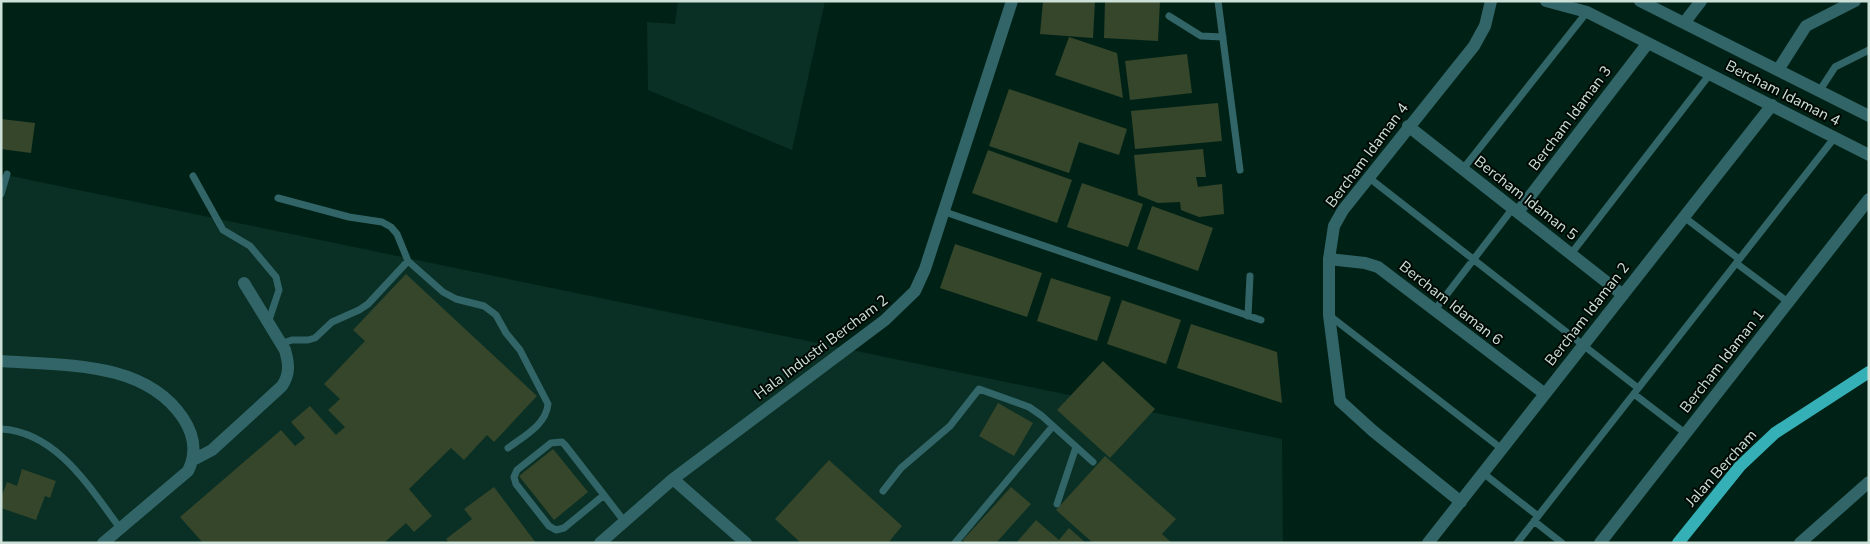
<svg xmlns="http://www.w3.org/2000/svg" width="1870" height="544" font-family="'Nunito Sans',sans-serif">
<rect width="100%" height="100%" fill="#002216"/>
<!-- built -->
<path fill="#0a2f24" d="M678 1H825L792 150 648 90 647 22 675 24Z
M1 174 1282 439 1283 543H1Z"/>
<!-- building -->
<path fill="#35462b" d="M1043 1H1095L1093 38 1040 34Z
M1105 1H1160L1158 41 1104 38Z
M1069 37 1117 53 1123 98 1055 75Z
M1187 54 1192 93 1130 100 1125 61Z
M1009 89 1127 129 1119 155 1079 142 1069 173 989 146Z
M1218 103 1222 141 1135 149 1131 111Z
M1 119 35 123 31 153 1 149Z
M1203 149 1206 177H1196L1198 187 1222 184 1224 214 1199 217 1181 210 1180 202 1158 203 1138 195 1134 155Z
M988 150 1072 180 1057 223 972 193Z
M1082 183 1143 204 1128 247 1067 227Z
M1152 206 1213 228 1198 271 1137 249Z
M955 244 1042 273 1027 317 940 288Z
M406 274 537 396 494 442 487 435 464 460 451 448 409 489 432 516 414 532 406 523 384 543H203L180 517 281 430 295 446 305 438 291 422 310 406 336 435 345 427 328 410 340 399 324 384 365 341 353 330Z
M1051 278 1111 297 1097 341 1037 321Z
M1122 300 1181 320 1166 364 1107 344Z
M1191 324 1277 352 1282 403 1177 368Z
M1103 361 1155 409 1110 458 1057 410Z
M998 403 1033 423 1014 456 979 436Z
M553 449 588 492 554 520 519 476Z
M1105 456 1176 519 1162 534 1172 543H1093L1056 510Z
M829 460 902 526 888 543H801L775 519Z
M22 469 56 481 50 498 45 496 36 520 1 508V498L7 482 17 486Z
M494 487 536 543H449L446 539 472 519 464 509Z
M1011 487 1031 504 996 543H965L963 540Z
M1036 520 1059 540 1069 528 1086 543H1016Z"/>
<g fill="none" stroke-linecap="round" stroke-linejoin="round">
<!-- lane -->
<path stroke="#326568" stroke-width="7" d="M1218 1 1240 170
M1169 16 1201 36 1223 37
M1820 90 1835 67 1869 50
M1463 169 1587 12
M193 176 223 230 250 246 276 277 279 290 268 323
M1368 177 1638 388
M1 194 7 174
M278 198 349 217 382 222 391 227 397 234 408 261 443 292 456 299 484 306 496 315 506 333 520 350 548 404C546 425 524 436 508 448
M945 212 1261 320
M1684 217 1739 259
M1571 254 1710 74
M1736 263 1788 302
M1434 311 1513 208
M1248 316 1250 276
M1330 316 1502 449
M280 344 292 340H308L315 338 332 322 359 310 368 304 408 261
M1634 394 1685 433
M1 429C57 432 90 488 120 528
M1483 473 1538 516
M883 491 901 468 950 426 979 389 1029 407 1042 416 1093 462
M604 495 564 528 556 530 549 526 516 484 514 477 517 470 551 443 562 442 565 445 604 495 624 521
M1057 504 1076 447
M1534 521 1562 543
M955 543 1053 426
M1517 543 1835 137"/>
<!-- street -->
<path stroke="#326568" stroke-width="12" d="M1546 1 1587 12 1869 155
M1640 1 1869 116
M1684 23 1701 1
M1778 70 1806 26 1855 1
M1408 126 1623 295
M1518 212 1648 43
M1329 259 1365 263 1378 267 1545 394
M1 361C63 366 144 360 183 418 195 436 197 453 188 471L103 543
M195 459 212 450 282 386C290 374 289 364 285 350L244 283
M673 479 746 543
M1461 502 1373 431 1340 401 1329 315V259L1334 226 1343 210 1474 46 1485 26 1491 1
M600 543 673 479 885 320 915 291 925 269 1012 1
M1428 543 1772 105
M1600 543 1869 199
M1800 543 1869 482"/>
<!-- primary -->
<path stroke="#36b0b7" stroke-width="12" d="M1678 543 1740 466 1775 433 1869 372"/>
</g>
<g text-anchor="middle" dominant-baseline="central" stroke-width="4" stroke-linejoin="round" paint-order="stroke">
<!-- street labels -->
<g font-size="15" fill="#cde1d8" stroke="#000905">
<text transform="translate(1783 93) rotate(27)">Bercham Idaman 4</text>
<text transform="translate(1570 118) rotate(-53)">Bercham Idaman 3</text>
<text transform="translate(1367 155) rotate(-53)">Bercham Idaman 4</text>
<text transform="translate(1526 198) rotate(38)">Bercham Idaman 5</text>
<text transform="translate(1451 303) rotate(38)">Bercham Idaman 6</text>
<text transform="translate(1587 314) rotate(-52)">Bercham Idaman 2</text>
<text transform="translate(821 347) rotate(-37)">Hala Industri Bercham 2</text>
<text transform="translate(1722 361) rotate(-52)">Bercham Idaman 1</text>
<text transform="translate(1721 468) rotate(-48)">Jalan Bercham</text>
</g>
</g>
<!-- border -->
<rect width="1870" height="544" fill="none" stroke="#cde1d8" stroke-width="5"/>
</svg>
